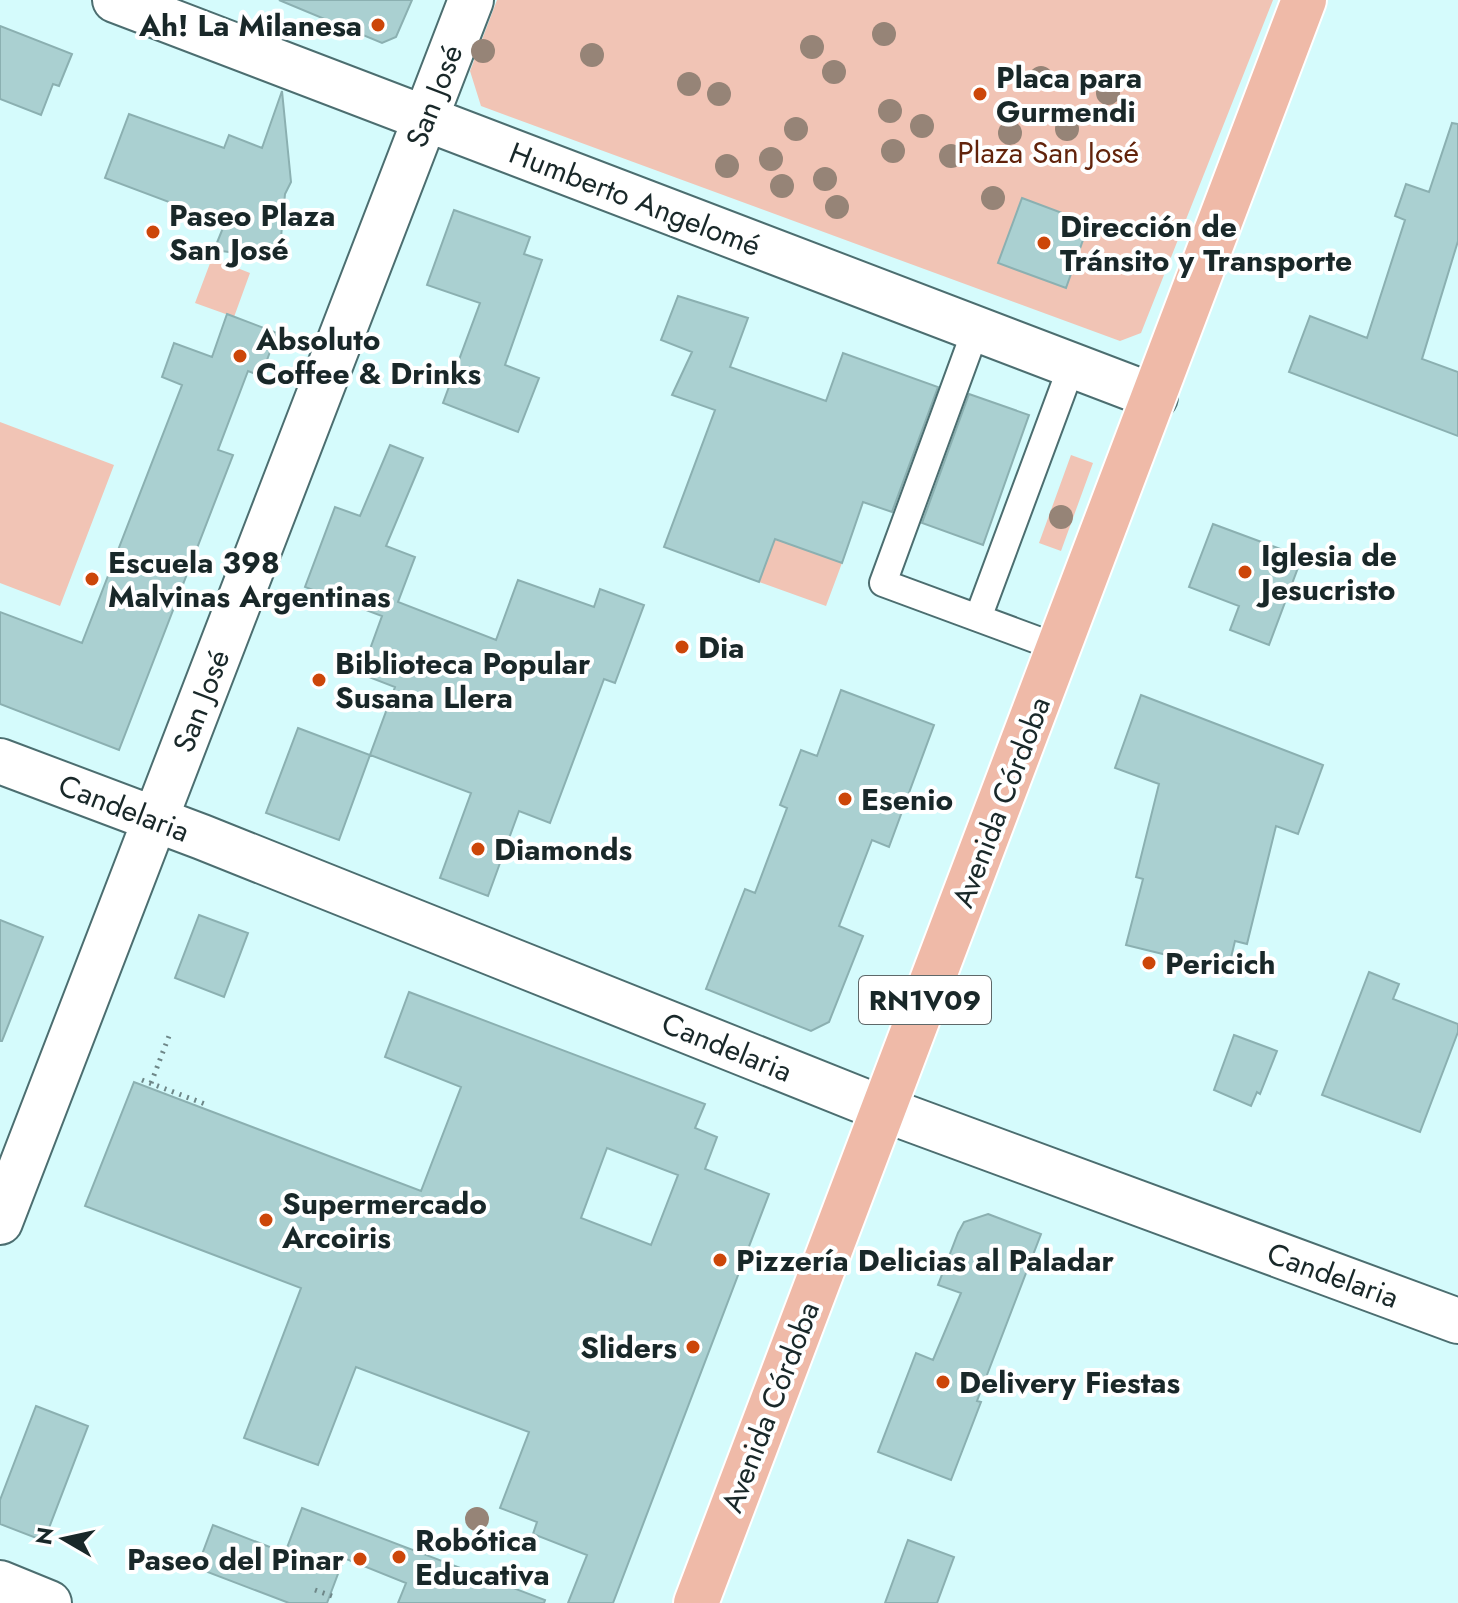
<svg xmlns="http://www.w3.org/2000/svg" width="1458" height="1603" font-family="Jost,sans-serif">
<rect width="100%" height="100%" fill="#d5fbfc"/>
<!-- green -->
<path fill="#f1c4b5" d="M497 0H1273L1141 333 1120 341 481 106 470 71Z
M212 258 250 273 234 317 195 303Z
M0 422 114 465 60 606 0 583Z
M1071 455 1093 463 1061 551 1039 543Z
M775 539 842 563 826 606 759 582Z"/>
<!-- building -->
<path fill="#aad0d1" stroke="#8bb0b1" stroke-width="2" fill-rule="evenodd" d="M279 0H412L396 37 382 43Z
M0 26 72 54 59 86 53 84 41 115 0 99Z
M282 91 291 182 285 194 279 259 214 250 225 223 105 178 129 114 224 148 229 135 262 148Z
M1452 123 1458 124V241L1422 359 1458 372V436L1289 372 1310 316 1367 338 1405 220 1395 216 1406 184 1429 192Z
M1022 198 1089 223 1066 288 998 263Z
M454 210 530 237 524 254 542 260 505 365 539 378 518 432 443 403 480 303 427 285Z
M678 296 748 318 730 367 826 401 843 353 938 387 892 512 863 502 842 563 775 539 759 582 664 547 715 410 672 395 692 352 661 340Z
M227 314 277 333 261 376 248 371 218 450 233 455 119 750 0 704V612L82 643 182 385 162 377 174 343 212 357Z
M969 394 1029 415 983 545 922 523Z
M390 445 423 458 386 546 415 557 398 602 496 640 518 580 594 607 600 589 644 605 615 683 604 679 550 823 519 811 488 896 440 878 471 793 370 755 395 687 361 674 382 616 305 587 335 507 360 516Z
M1213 524 1302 557 1269 645 1230 630 1239 606 1189 587Z
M841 690 934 725 889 847 872 840 839 926 863 936 829 1022 811 1031 706 989 745 889 755 893 787 808 780 805 801 750 817 756Z
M1141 695 1323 765 1298 834 1276 826 1247 944 1235 941 1228 970 1126 945 1143 879 1136 877 1159 784 1115 768Z
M298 728 370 755 339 840 266 813Z
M199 915 248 933 224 997 175 978Z
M0 920 43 937 2 1041H0Z
M1369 972 1399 984 1393 999 1458 1024V1032L1420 1132 1322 1095Z
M409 992 705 1104 695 1128 717 1137 705 1169 769 1194 613 1603H568L587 1555 533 1534 537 1522 500 1508 529 1432 356 1367 318 1465 244 1438 301 1288 85 1206 134 1082 421 1191 461 1087 385 1057ZM607 1148 678 1175 651 1245 581 1218Z
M1234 1035 1277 1051 1260 1094 1257 1092 1251 1106 1214 1090Z
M988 1214 1041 1234 977 1401 981 1402 951 1480 878 1452 916 1353 933 1360 961 1293 938 1285 958 1233 964 1222Z
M36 1406 88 1426 44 1541 0 1524V1500Z
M302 1508 545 1600 544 1603H398L406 1583 344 1558 327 1603H289L197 1568 213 1525 285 1553Z
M908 1540 954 1557 937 1603H885Z"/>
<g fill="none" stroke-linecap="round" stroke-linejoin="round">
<!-- service casing -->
<g stroke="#4c6e70" stroke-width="30">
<path id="service" d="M976 329 883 583 1059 648
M978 618 1072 365"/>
</g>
<!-- minor casing -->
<g stroke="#4c6e70" stroke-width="48">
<path id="minor" d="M115 0 1155 397
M0 761 202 837 883 1109 1458 1321
M0 1222 471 0"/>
</g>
<!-- secondary casing -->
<g stroke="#4c6e70" stroke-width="48">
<path id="secondary" d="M0 1583 49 1603"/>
</g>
<!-- primary casing -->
<g stroke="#fff" stroke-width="48">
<path id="primary" d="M696 1603 1304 0"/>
</g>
<!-- path -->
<path stroke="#6e8788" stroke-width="5" stroke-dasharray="2 6" stroke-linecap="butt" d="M142 1080 205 1104
M151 1083 169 1036
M315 1590 332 1596"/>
<!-- service -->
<use href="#service" stroke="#fff" stroke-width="26"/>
<!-- minor -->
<use href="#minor" stroke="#fff" stroke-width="44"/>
<!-- secondary -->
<use href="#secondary" stroke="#fff" stroke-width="44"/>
<!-- primary -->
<use href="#primary" stroke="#efbaa8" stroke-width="44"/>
</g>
<!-- trees -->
<g fill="#968477">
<circle cx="884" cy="34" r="12"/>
<circle cx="812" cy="47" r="12"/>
<circle cx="483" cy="51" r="12"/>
<circle cx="592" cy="55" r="12"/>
<circle cx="834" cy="72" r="12"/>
<circle cx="1041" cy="78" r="12"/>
<circle cx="689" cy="84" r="12"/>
<circle cx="1108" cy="93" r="12"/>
<circle cx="719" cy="94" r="12"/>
<circle cx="890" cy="111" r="12"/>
<circle cx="922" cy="126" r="12"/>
<circle cx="796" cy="129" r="12"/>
<circle cx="1067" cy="129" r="12"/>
<circle cx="1010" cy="133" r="12"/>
<circle cx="893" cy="151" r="12"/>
<circle cx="951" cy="156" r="12"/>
<circle cx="771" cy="159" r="12"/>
<circle cx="727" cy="166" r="12"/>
<circle cx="825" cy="179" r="12"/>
<circle cx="782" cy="186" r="12"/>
<circle cx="993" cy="198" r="12"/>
<circle cx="837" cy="207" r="12"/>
<circle cx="1061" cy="517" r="12"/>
<circle cx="477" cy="1519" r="12"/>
</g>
<!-- markers -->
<g fill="#cc4609" stroke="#fff" stroke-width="3">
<circle cx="378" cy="25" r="8"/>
<circle cx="980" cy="94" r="8"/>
<circle cx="153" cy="232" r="8"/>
<circle cx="1044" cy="243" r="8"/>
<circle cx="240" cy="356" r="8"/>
<circle cx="1245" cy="572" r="8"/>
<circle cx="92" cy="579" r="8"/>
<circle cx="682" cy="647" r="8"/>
<circle cx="319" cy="680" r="8"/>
<circle cx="845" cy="799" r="8"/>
<circle cx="478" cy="849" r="8"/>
<circle cx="1149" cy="963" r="8"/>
<circle cx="266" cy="1220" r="8"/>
<circle cx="720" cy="1260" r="8"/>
<circle cx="693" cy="1347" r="8"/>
<circle cx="943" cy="1382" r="8"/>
<circle cx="399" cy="1557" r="8"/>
<circle cx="360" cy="1559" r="8"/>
</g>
<g text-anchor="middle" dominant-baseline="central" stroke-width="8" stroke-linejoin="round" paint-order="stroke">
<!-- shield labels -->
<rect fill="#fff" stroke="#5e6869" stroke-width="2" x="859" y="976" width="132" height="48" rx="6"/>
<g font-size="28" font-weight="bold" fill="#192829">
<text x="925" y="1000">RN1V09</text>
</g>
<!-- poi labels -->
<g font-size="30" font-weight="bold" fill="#192829" stroke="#fff" text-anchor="start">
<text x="362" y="25" text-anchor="end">Ah! La Milanesa</text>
<text x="996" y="77">Placa para<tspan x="996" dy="34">Gurmendi</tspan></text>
<text x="169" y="215">Paseo Plaza<tspan x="169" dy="34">San José</tspan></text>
<text x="1060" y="226">Dirección de<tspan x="1060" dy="34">Tránsito y Transporte</tspan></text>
<text x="256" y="339">Absoluto<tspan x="256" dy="34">Coffee &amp; Drinks</tspan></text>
<text x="1261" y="555">Iglesia de<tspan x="1261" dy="34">Jesucristo</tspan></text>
<text x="108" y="562">Escuela 398<tspan x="108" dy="34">Malvinas Argentinas</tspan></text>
<text x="698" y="647">Dia</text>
<text x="335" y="663">Biblioteca Popular<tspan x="335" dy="34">Susana Llera</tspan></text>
<text x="861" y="799">Esenio</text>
<text x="494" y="849">Diamonds</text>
<text x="1165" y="963">Pericich</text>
<text x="282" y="1203">Supermercado<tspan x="282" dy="34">Arcoiris</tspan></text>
<text x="736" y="1260">Pizzería Delicias al Paladar</text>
<text x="677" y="1347" text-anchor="end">Sliders</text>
<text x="959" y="1382">Delivery Fiestas</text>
<text x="415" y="1540">Robótica<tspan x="415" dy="34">Educativa</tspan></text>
<text x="344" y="1559" text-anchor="end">Paseo del Pinar</text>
</g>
<!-- street labels -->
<g font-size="30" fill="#192829" stroke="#fff">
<text transform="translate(434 96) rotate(-69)">San José</text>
<text transform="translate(635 199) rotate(21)">Humberto Angelomé</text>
<text transform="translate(201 701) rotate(-69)">San José</text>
<text transform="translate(1001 802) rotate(-69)">Avenida Córdoba</text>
<text transform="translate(124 808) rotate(21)">Candelaria</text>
<text transform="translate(727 1047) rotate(22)">Candelaria</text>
<text transform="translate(1333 1275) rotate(20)">Candelaria</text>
<text transform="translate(770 1407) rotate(-69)">Avenida Córdoba</text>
</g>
<!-- park labels -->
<g font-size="30" fill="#62230b" stroke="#fff">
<text x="1048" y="152">Plaza San José</text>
</g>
</g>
<!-- north arrow -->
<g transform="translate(64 1539) rotate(279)" stroke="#ffffff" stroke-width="6" paint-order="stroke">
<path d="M0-6L14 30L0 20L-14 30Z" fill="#192829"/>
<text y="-12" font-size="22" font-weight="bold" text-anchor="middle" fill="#192829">N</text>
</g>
</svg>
